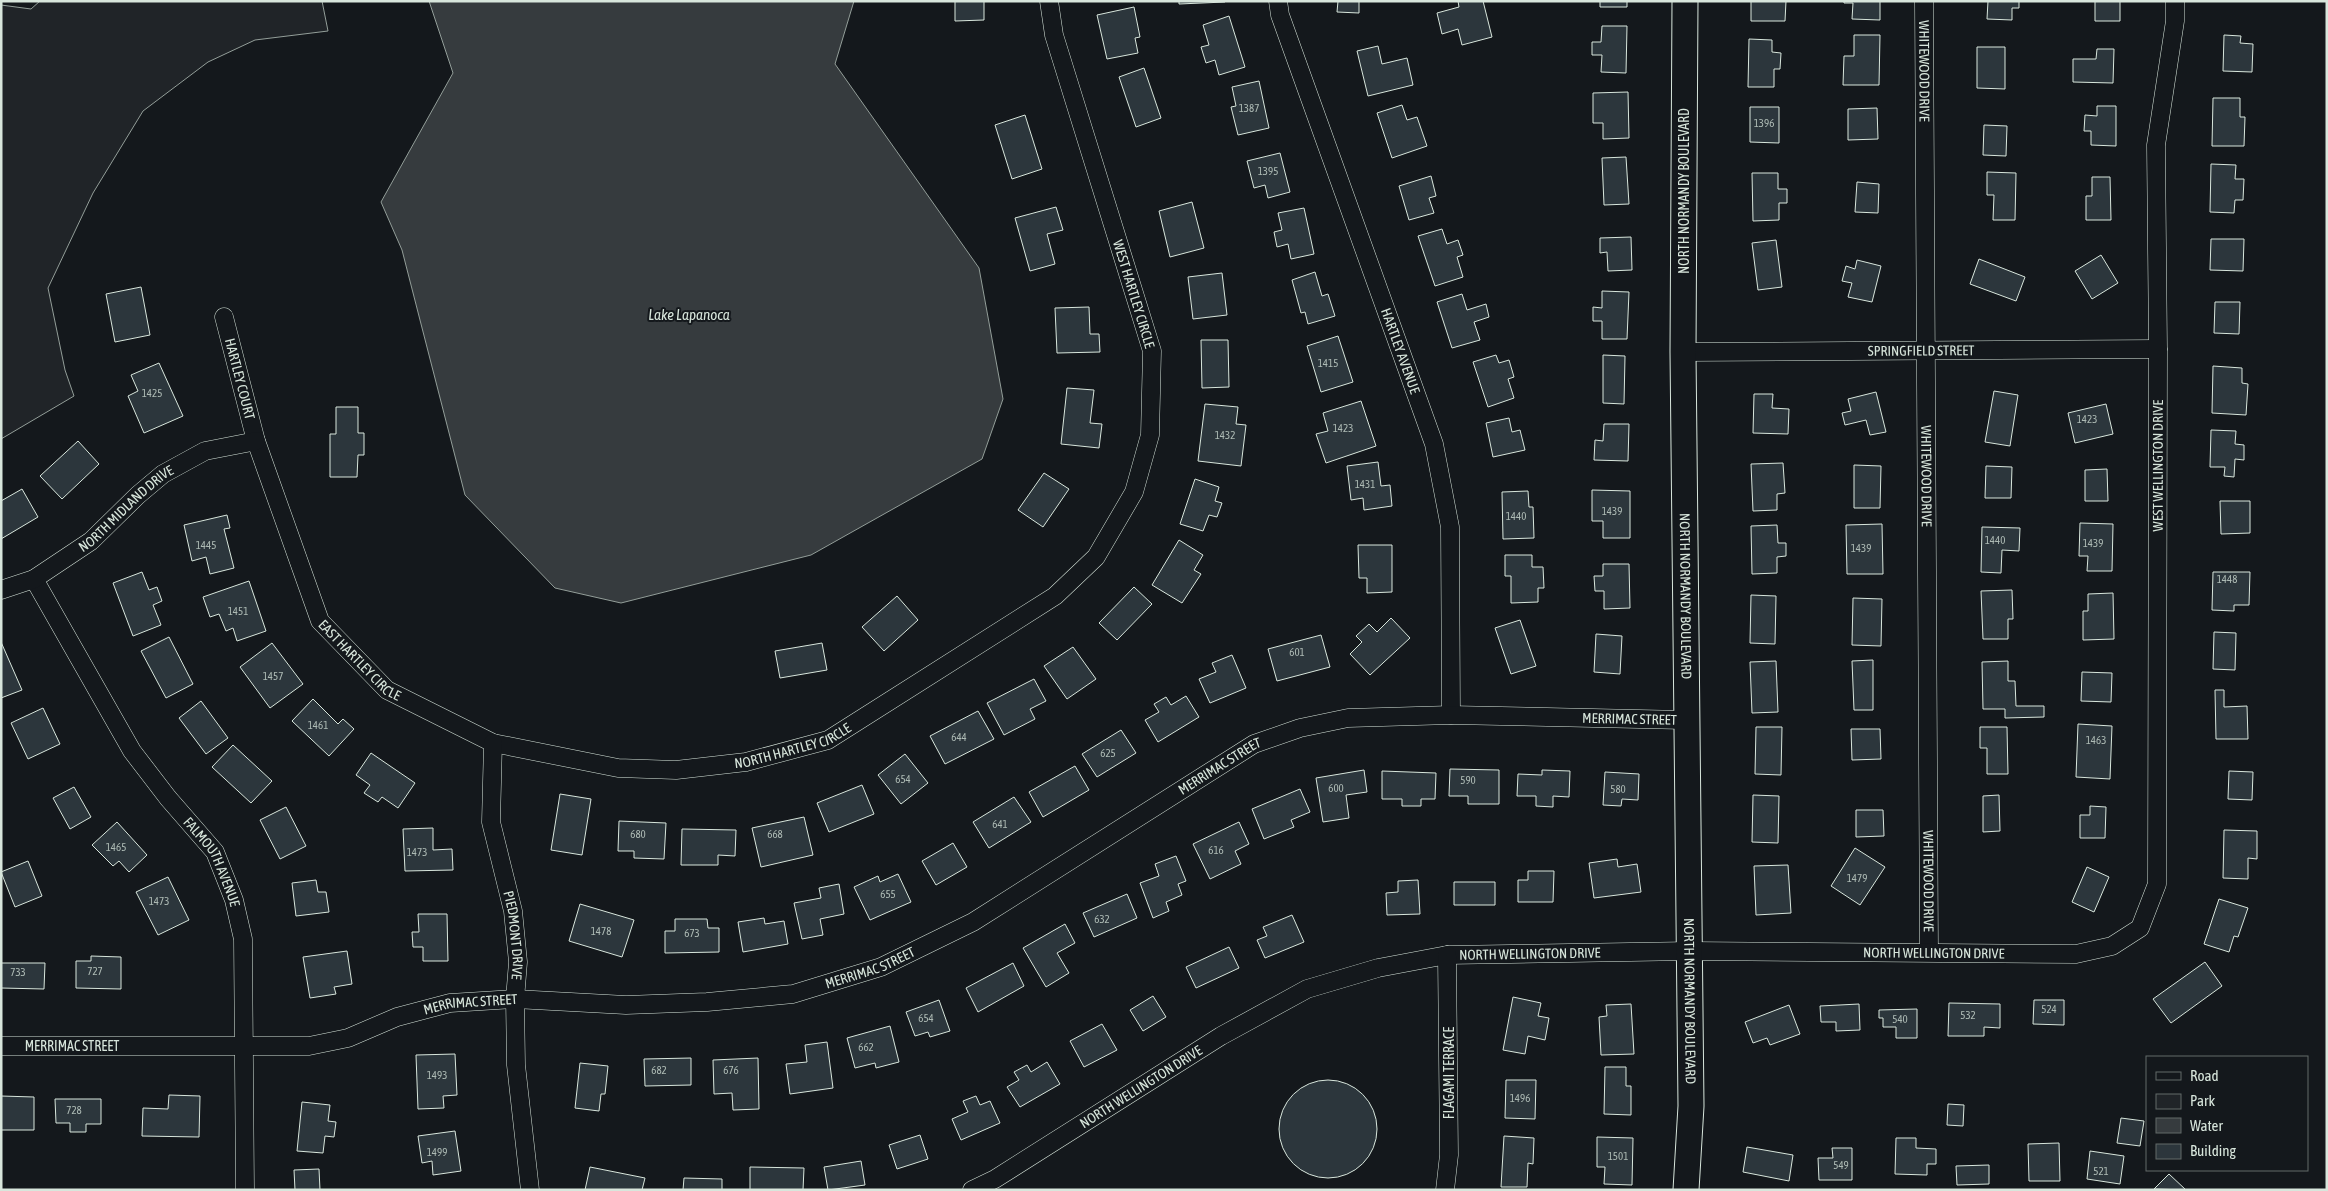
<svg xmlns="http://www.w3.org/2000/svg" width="2328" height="1191" font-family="'Asap Condensed',sans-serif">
<rect width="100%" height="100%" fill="#14181c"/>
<!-- green -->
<path fill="#202428" stroke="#939e99" d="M40 1H322L328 31 255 40 208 62 143 111 93 193 48 288 65 370 74 396 1 439V5L31 9Z"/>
<!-- water -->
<path fill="#363b3e" stroke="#939e99" d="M429 1H854L835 64 979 268 1003 399 982 459 811 555 621 603 555 588 465 495 402 250 381 202 453 73Z"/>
<!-- building -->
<path fill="#2c363c" stroke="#d8e6dc" d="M955 1H984V20L955 21Z
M1179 1H1225V2L1179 4Z
M1338 1H1359V13L1337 12Z
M1458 1H1483L1492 37 1462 45 1458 29 1442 34 1437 13 1459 7Z
M1600 1H1627V7H1600Z
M1751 1H1786L1785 21H1751Z
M1844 1H1880V20L1852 19 1853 3H1844Z
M1988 1H2019V8H2012V20L1987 19Z
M2095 1H2120V21H2095Z
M1134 7 1140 37 1135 38 1138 53 1107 59 1097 15Z
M1229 16 1245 67 1219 75 1215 60 1206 63 1201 47 1209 45 1203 25Z
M1602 26H1627L1626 73 1601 72 1602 55H1592V42H1601Z
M1854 35H1880L1879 85H1843L1844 56H1854Z
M2224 35 2241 36 2240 43 2253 44 2252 72 2223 71Z
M1749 39 1772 40V52L1781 53 1780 69H1774V87H1748Z
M1378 46 1382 64 1407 58 1413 85 1368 96 1357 51Z
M1977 47H2005V89L1977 88Z
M2097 49H2114L2113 83 2073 82V59H2096Z
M1144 68 1161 118 1136 127 1119 77Z
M1259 81 1269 128 1238 135 1231 107 1236 106 1232 87Z
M1628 92 1629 138 1603 139V123H1593V93Z
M2213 98H2240V117H2245L2244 146H2212Z
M1402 105 1407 120 1417 117 1427 146 1392 158 1377 113Z
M2097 106H2116V146L2091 145V131H2084L2085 115 2097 116Z
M1750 107H1779V143L1750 142Z
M1877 108 1878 139 1848 140V109Z
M1025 115 1042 169 1012 179 995 125Z
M1984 125 2007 126 2006 156 1983 155Z
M1280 153 1290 192 1268 198 1265 185 1254 188 1247 161Z
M1626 157 1629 204 1604 205 1602 158Z
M2211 164 2236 165 2235 179H2244L2243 200H2235L2234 213 2210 212Z
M1987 172 2016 173 2015 220H1993L1994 195H1987Z
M1752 173H1778V189H1787V203H1779V220L1753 221Z
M1431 176 1436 196 1429 198 1434 213 1409 220 1399 186Z
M2092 177H2110L2111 220H2086V196H2092Z
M1857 182 1879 184 1878 213 1855 212Z
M1192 202 1204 248 1170 257 1159 211Z
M1056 207 1063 230 1047 234 1055 264 1030 271 1015 218Z
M1304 208 1314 254 1291 259 1288 244 1277 247 1274 232 1282 230 1278 213Z
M1442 229 1447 244 1458 240 1463 255 1457 257 1463 277 1435 286 1418 236Z
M1631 237 1632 270 1608 271 1607 252 1600 253V238Z
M2211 239H2244L2243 271 2210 270Z
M1776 240 1782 287 1758 290 1752 243Z
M2101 255 2118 283 2092 299 2075 271Z
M1979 259 2025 277 2016 301 1970 284Z
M1857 260 1881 266 1872 302 1848 297 1852 283 1842 281 1846 266 1855 269Z
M1315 272 1322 296 1328 294 1335 316 1308 324 1305 312 1301 313 1292 280Z
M1222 273 1227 315 1193 319 1188 277Z
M141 287 150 335 115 342 106 294Z
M1602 291 1629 292 1627 339H1602V321H1593V307L1602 308Z
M1462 294 1467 310 1486 304 1489 317 1474 322 1480 340 1452 348 1437 302Z
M2215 302H2240L2239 334 2214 333Z
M1089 307 1090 334H1099L1100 352 1057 353 1055 308Z
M1338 336 1353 382 1321 392 1307 346Z
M1201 340H1228L1229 387 1202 388Z
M1496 355 1499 363 1509 360 1514 377 1508 379 1514 398 1488 407 1473 362Z
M1603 355 1625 356 1624 404 1603 403Z
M159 363 183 416 144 433 128 396 138 391 131 375Z
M2213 366 2242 368V383L2248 384 2246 415 2212 413Z
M1067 388 1094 390 1090 423 1102 424 1099 448 1061 444Z
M1994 391 2018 395 2010 446 1985 442Z
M1876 392 1886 432 1870 435 1866 420 1845 425 1842 413 1851 411 1848 399Z
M1754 394H1773L1772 408 1789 409 1788 434 1753 433Z
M1361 401 1376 446 1326 463 1316 434 1328 431 1323 413Z
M1205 404 1238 407 1236 424 1246 425 1241 466 1198 461Z
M2106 404 2113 434 2075 443 2068 413Z
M336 407H358V433H364V455H358L357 477H330V434H336Z
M1509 418 1512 432 1520 430 1525 450 1493 457 1486 423Z
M1604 424H1629L1628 461 1594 460 1595 440 1603 441Z
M2211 430 2236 431 2235 444 2244 445V460L2235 459 2234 477 2224 476 2225 467H2210Z
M78 441 99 464 62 499 40 476Z
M1378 462 1381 486 1390 485 1392 506 1364 510 1363 498 1351 500 1347 466Z
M1783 463 1785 493 1777 494V510L1753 511 1751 464Z
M1854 465 1881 466 1880 508H1854Z
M1986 466 2012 467 2011 498H1985Z
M2107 469 2108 501H2085V470Z
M1044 473 1069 489 1043 527 1018 510Z
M1195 479 1219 487 1215 501 1222 503 1217 517 1209 515 1203 531 1180 524Z
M22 489 38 517 1 539V501Z
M1592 490 1630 491V538H1603V521H1592Z
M1528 491 1529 507H1533L1534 538 1503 539 1502 492Z
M2220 501H2250V533L2221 534Z
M227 515 230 528 224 529 234 568 210 574 206 557 192 561 184 525Z
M2080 523 2113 524 2112 571H2087L2088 556H2079Z
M1882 524 1883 574H1847L1846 525Z
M1777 525 1778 543H1786V556L1777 557V573L1752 574 1751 526Z
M1982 527 2020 528 2019 551 2002 550 2001 573 1981 572Z
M1179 540 1203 555 1194 570 1201 574 1182 603 1152 585Z
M1358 545H1392V592L1367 593V578H1359Z
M1505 555H1532V567H1543L1544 588H1538V602L1511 603V576H1505Z
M1603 564H1629L1630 608 1604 609V591H1595L1594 576H1603Z
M142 572 149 590 157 587 162 601 153 605 161 625 133 636 113 583Z
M2213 572H2250L2249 605H2234V611L2212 610Z
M249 581 266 631 237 641 233 628 226 631 219 614 210 617 203 597Z
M1134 587 1152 604 1117 640 1099 623Z
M2012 590 2013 619H2008V639H1983L1981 591Z
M2113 593 2114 639 2083 640V611H2088V594Z
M1751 595 1776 596 1775 644 1750 643Z
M897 596 918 620 884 651 862 627Z
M1853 598 1882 599 1881 646 1852 645Z
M1391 618 1410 638 1370 675 1350 654 1362 642 1356 636 1369 624 1377 632Z
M1520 620 1536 666 1511 674 1495 628Z
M2214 632 2236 633 2235 670 2213 669Z
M1596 634 1622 636 1620 674 1594 672Z
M1321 635 1330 667 1277 681 1268 649Z
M169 637 193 684 166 698 141 651Z
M1 642 22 690 1 698Z
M272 643 303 684 270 708 240 667Z
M822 643 827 670 780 678 775 651Z
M1073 647 1096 679 1067 699 1044 666Z
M1232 655 1246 688 1210 703 1199 679 1216 672 1212 663Z
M1873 660V710H1854L1852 661Z
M1776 661 1778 712 1752 713 1750 662Z
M2008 661V681H2015L2016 706H2044V717L2005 718V709H1983L1982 662Z
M2082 672 2112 673 2111 702 2081 701Z
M1034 679 1046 701 1030 709 1035 719 1004 735 987 703Z
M2215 690H2224V707L2247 706 2248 739H2216Z
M1186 696 1199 717 1158 742 1145 720 1159 712 1154 704 1166 697 1171 705Z
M313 699 338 724 343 719 354 729 329 756 292 721Z
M201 701 228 738 206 754 179 718Z
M43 708 60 744 28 759 11 723Z
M978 711 994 739 945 764 930 736Z
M2078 724 2112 726 2110 779 2076 777Z
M1756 727H1782L1781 775 1755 774Z
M1980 727H2007L2008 774H1987V748H1980Z
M1851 729H1880L1881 759 1852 760Z
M1121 730 1136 753 1097 777 1082 754Z
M233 745 272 781 251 803 212 767Z
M371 753 415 783 398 808 382 797 378 802 364 793 370 785 356 775Z
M905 754 928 783 901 804 878 775Z
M1075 766 1089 790 1043 817 1029 792Z
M1450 769 1499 770V804H1468V796H1449Z
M1364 770 1367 792 1346 795 1349 818 1323 822 1316 778Z
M1542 770 1570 771 1569 797 1553 796V807L1536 806V796H1517L1518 774 1542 775Z
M1382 771 1436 773 1435 799H1421V806H1402V799H1382Z
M2229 771 2253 772 2252 800 2228 799Z
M1605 772 1639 774 1638 800 1622 799 1621 806 1603 805Z
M862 785 874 814 829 832 817 803Z
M74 787 91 817 70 829 53 798Z
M1300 789 1310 812 1291 820 1294 827 1264 839 1252 809Z
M560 794 591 799 582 855 551 850Z
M1753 795 1779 796 1778 843 1752 842Z
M1999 795 2000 831 1983 832V796Z
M1014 797 1031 822 989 848 973 822Z
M2090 806 2106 807 2105 838H2080V815H2090Z
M286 807 306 846 280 859 260 820Z
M1856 810H1883L1884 836 1856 837Z
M804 817 813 855 761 867 752 828Z
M619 821 666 823 664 859 634 858V851H618Z
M117 822 147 855 129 872 119 861 113 866 92 845Z
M1239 822 1249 844 1235 851 1241 864 1210 879 1193 844Z
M433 828V850L452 849 453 870 405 871 403 829Z
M682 829 736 830 735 856 718 855V865H681Z
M2224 830 2257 831V859L2248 858V879L2223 878Z
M953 843 967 867 936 885 922 861Z
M1855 848 1885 867 1860 905 1831 886Z
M1176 856 1186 881 1178 884 1182 895 1166 902 1169 911 1153 918 1140 883 1159 876 1155 864Z
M1617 859 1618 867 1637 864 1641 892 1594 898 1589 863Z
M28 861 42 896 15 907 1 872Z
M1788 865 1791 913 1756 915 1754 866Z
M2087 867 2109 877 2094 912 2072 902Z
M1528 871H1554L1553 902H1518V880H1528Z
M898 874 911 902 870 920 854 887 878 876 880 882Z
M168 877 189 920 158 935 136 892Z
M316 880 318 892H326L329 912 296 916 292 883Z
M1418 880 1420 914 1387 915 1386 893 1398 892V881Z
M1454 882H1495V905H1454Z
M839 884 844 914 820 919 823 935 802 939 794 903 821 898 819 888Z
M1127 894 1137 918 1094 937 1083 913Z
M2219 899 2248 908 2238 937 2234 936 2229 952 2204 944Z
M580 904 634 920 622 957 569 941Z
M418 914H447L448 961H423V947H413L412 932H419Z
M1292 915 1304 942 1265 958 1257 940 1267 936 1263 927Z
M764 918 765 924 784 921 788 944 743 952 738 922Z
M675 919H707L708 928H719V952L665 953V931H675Z
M1065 924 1075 943 1057 953 1069 973 1046 987 1023 948Z
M1229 947 1239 968 1196 988 1186 967Z
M347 951 352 984 334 987 336 994 310 998 303 957Z
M91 956 121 957V989L76 988V961H91Z
M2205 962 2222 986 2171 1023 2153 999Z
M1 963H45L44 989 1 988Z
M1013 963 1024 986 978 1012 966 988Z
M1153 996 1166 1017 1143 1031 1130 1010Z
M1513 997 1541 1003 1538 1016 1549 1018 1545 1040 1528 1036 1525 1054 1503 1050Z
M939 1000 950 1031 930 1037 928 1032 915 1036 906 1012Z
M2034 1000H2064V1025L2033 1024Z
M1949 1003 2000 1004V1028L1984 1027V1036H1948Z
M1631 1004 1634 1054 1601 1055 1599 1017 1607 1016 1606 1005Z
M1859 1004 1860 1030 1836 1031V1022H1821L1820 1006Z
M1789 1005 1800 1034 1770 1045 1767 1038 1753 1043 1745 1022Z
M1917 1009V1038H1896V1027H1883V1018H1879V1010Z
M1102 1024 1117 1050 1084 1067 1070 1041Z
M890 1026 899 1062 876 1068 875 1063 855 1068 847 1038Z
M827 1042 833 1088 790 1094 786 1064 807 1062 805 1045Z
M455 1054 457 1095 443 1096 444 1108 418 1109 416 1055Z
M691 1058V1085L645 1086 644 1059Z
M758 1058 759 1109 733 1110 732 1093 714 1094 713 1060Z
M1047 1062 1060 1084 1020 1107 1007 1087 1019 1080 1014 1072 1027 1065 1031 1072Z
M580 1063 608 1066 605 1094H601L599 1111 575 1108Z
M1605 1067H1626V1086H1631V1115L1604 1114Z
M1279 1129a49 49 0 1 1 98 0a49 49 0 1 1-98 0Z
M1506 1080H1536L1535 1119 1505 1118Z
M169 1095 200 1096 199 1137 142 1136 143 1108 168 1109Z
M1 1096 34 1097V1130H1Z
M976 1096 980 1105 990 1101 1000 1123 961 1140 952 1119 968 1112 963 1101Z
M55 1099H101V1124H86V1132H70V1123H56Z
M302 1102 330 1105 328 1121 336 1122 334 1137 325 1136 323 1153 297 1151Z
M1948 1104 1964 1105 1963 1126 1947 1125Z
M2121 1118 2144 1121 2140 1146 2117 1143Z
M455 1131 461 1171 433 1175 432 1161 422 1163 418 1136Z
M920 1135 928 1159 897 1169 889 1145Z
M1504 1136 1534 1138 1533 1164 1528 1163 1527 1187H1501Z
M1597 1137 1633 1138 1632 1185 1604 1184 1605 1167H1597Z
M1896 1138H1916V1148L1936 1149V1164H1927V1175L1895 1174Z
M2059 1143 2060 1181H2029L2028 1144Z
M1747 1147 1793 1155 1789 1181 1743 1172Z
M1832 1148H1852V1180H1819L1818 1158H1833Z
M2090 1151 2124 1156 2120 1184 2087 1179Z
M861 1161 865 1185 828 1190 824 1167Z
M1989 1165V1184L1957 1185 1956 1166Z
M590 1167 645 1178 642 1190H585Z
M750 1167 804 1168 803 1190H750Z
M319 1169 320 1190H295L294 1170Z
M2169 1174 2186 1190 2154 1189Z
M684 1178 722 1179V1190H683Z"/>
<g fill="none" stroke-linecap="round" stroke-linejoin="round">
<!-- street casing -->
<g stroke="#d8e6dc" stroke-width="19">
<g id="street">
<path id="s1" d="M1278 1 1280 15 1434 444 1450 527 1451 715"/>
<path id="s2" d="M1924 1 1929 952"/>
<path id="s3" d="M224 317 256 441 320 621 387 690 493 743 618 768 676 770 746 762 828 740 1055 596 1096 557 1134 492 1150 435 1152 351 1054 35 1049 1"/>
<path id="s4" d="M1683 352 2158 349"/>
<path id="s5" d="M34 579 132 751 168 798 215 852 234 900 243 939 245 1190"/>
<path id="s6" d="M1 590 34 579 91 541 138 495 163 474 205 451 256 441"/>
<path id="s7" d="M493 743 491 822 513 911 518 962 515 999 516 1065 530 1190"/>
<path id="s8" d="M1 1046H309L348 1038 397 1017 450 1003 515 999 626 1005 707 1002 793 994 881 967 973 922 1254 744 1300 728 1348 718 1451 715 1685 720"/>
<path id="s9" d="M972 1190 995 1179 1221 1036 1307 989 1378 968 1447 955 1690 951 2076 954 2112 946 2140 928 2157 884 2158 349 2156 145 2175 21V1"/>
<path d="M1445 1190 1449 1155 1447 955"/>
</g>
</g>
<!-- secondary casing -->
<g stroke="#d8e6dc" stroke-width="27">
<g id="secondary">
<path id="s10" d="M1685 1 1683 352 1691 1106 1686 1190"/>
</g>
</g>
<!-- street -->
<use href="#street" stroke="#14181c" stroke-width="18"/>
<!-- secondary -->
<use href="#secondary" stroke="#14181c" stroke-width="25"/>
</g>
<g text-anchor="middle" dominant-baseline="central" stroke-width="4" stroke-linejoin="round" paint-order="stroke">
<!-- number labels -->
<g font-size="11" fill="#adbab4">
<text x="1249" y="108">1387</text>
<text x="1764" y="123">1396</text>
<text x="1268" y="171">1395</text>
<text x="1328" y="363">1415</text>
<text x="152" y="393">1425</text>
<text x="2087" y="419">1423</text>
<text x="1343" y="428">1423</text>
<text x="1225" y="435">1432</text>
<text x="1365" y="484">1431</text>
<text x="1612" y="511">1439</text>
<text x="1516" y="516">1440</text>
<text x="1995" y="540">1440</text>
<text x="2093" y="543">1439</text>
<text x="206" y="545">1445</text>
<text x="1861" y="548">1439</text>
<text x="2227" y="579">1448</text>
<text x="238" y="611">1451</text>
<text x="1297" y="652">601</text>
<text x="273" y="676">1457</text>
<text x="318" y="725">1461</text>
<text x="959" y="737">644</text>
<text x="2096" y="740">1463</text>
<text x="1108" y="753">625</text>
<text x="903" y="779">654</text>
<text x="1468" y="780">590</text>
<text x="1336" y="788">600</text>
<text x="1618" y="789">580</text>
<text x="1000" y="824">641</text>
<text x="638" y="834">680</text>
<text x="775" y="834">668</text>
<text x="116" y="847">1465</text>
<text x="1216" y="850">616</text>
<text x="417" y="852">1473</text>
<text x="1857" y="878">1479</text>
<text x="888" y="894">655</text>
<text x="159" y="901">1473</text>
<text x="1102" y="919">632</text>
<text x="601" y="931">1478</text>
<text x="692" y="933">673</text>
<text x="95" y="971">727</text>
<text x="18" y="972">733</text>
<text x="2049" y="1009">524</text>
<text x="1968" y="1015">532</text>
<text x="926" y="1018">654</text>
<text x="1900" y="1019">540</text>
<text x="866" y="1047">662</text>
<text x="659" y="1070">682</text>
<text x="731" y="1070">676</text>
<text x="437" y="1075">1493</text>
<text x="1520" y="1098">1496</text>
<text x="74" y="1110">728</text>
<text x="437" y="1152">1499</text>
<text x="1618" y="1156">1501</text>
<text x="1841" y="1165">549</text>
<text x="2101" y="1171">521</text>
</g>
<!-- street labels -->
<g font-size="14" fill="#d8e6dc" stroke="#14181c">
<text stroke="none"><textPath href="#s2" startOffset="70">WHITEWOOD DRIVE</textPath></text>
<text transform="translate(1684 191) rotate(-90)">NORTH NORMANDY BOULEVARD</text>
<text transform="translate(1134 294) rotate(73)">WEST HARTLEY CIRCLE</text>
<text stroke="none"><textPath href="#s1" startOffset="371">HARTLEY AVENUE</textPath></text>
<text stroke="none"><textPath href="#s4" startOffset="238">SPRINGFIELD STREET</textPath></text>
<text stroke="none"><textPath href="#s3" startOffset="64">HARTLEY COURT</textPath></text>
<text stroke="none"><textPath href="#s9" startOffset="1700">WEST WELLINGTON DRIVE</textPath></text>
<text stroke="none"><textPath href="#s2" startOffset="475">WHITEWOOD DRIVE</textPath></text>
<text stroke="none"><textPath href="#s6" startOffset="151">NORTH MIDLAND DRIVE</textPath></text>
<text stroke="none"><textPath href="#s10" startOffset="595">NORTH NORMANDY BOULEVARD</textPath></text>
<text stroke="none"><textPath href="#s3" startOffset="375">EAST HARTLEY CIRCLE</textPath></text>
<text stroke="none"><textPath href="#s8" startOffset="1706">MERRIMAC STREET</textPath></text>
<text stroke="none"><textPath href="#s3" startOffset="839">NORTH HARTLEY CIRCLE</textPath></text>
<text stroke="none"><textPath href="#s8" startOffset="1286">MERRIMAC STREET</textPath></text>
<text stroke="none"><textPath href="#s5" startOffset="336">FALMOUTH AVENUE</textPath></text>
<text stroke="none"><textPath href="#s2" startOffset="880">WHITEWOOD DRIVE</textPath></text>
<text stroke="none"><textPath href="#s7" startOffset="195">PIEDMONT DRIVE</textPath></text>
<text stroke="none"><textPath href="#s9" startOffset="1022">NORTH WELLINGTON DRIVE</textPath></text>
<text stroke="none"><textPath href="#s9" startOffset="618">NORTH WELLINGTON DRIVE</textPath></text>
<text stroke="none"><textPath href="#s8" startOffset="881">MERRIMAC STREET</textPath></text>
<text stroke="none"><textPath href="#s10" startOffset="1000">NORTH NORMANDY BOULEVARD</textPath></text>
<text stroke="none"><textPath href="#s8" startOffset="476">MERRIMAC STREET</textPath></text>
<text stroke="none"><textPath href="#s8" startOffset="71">MERRIMAC STREET</textPath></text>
<text transform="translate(1449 1073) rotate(-90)">FLAGAMI TERRACE</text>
<text stroke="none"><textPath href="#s9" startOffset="198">NORTH WELLINGTON DRIVE</textPath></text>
</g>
<!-- water labels -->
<g font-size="15" font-style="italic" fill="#d8e6dc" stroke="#14181c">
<text x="689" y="314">Lake Lapanoca</text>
</g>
</g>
<!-- border -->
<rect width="2328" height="1191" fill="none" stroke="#d8e6dc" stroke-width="5"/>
<!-- legend -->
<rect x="2146" y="1056" width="162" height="115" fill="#14181c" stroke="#626a69"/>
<rect x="2156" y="1072" width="25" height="8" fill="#14181c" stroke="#626a69"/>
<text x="2190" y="1081" font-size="15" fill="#d8e6dc">Road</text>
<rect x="2156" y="1094" width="25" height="15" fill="#202428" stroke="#626a69"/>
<text x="2190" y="1106" font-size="15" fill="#d8e6dc">Park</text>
<rect x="2156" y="1118" width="25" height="15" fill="#363b3e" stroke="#626a69"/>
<text x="2190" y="1131" font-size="15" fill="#d8e6dc">Water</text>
<rect x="2156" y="1144" width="25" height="15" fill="#2c363c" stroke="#626a69"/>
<text x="2190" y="1156" font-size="15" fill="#d8e6dc">Building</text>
</svg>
